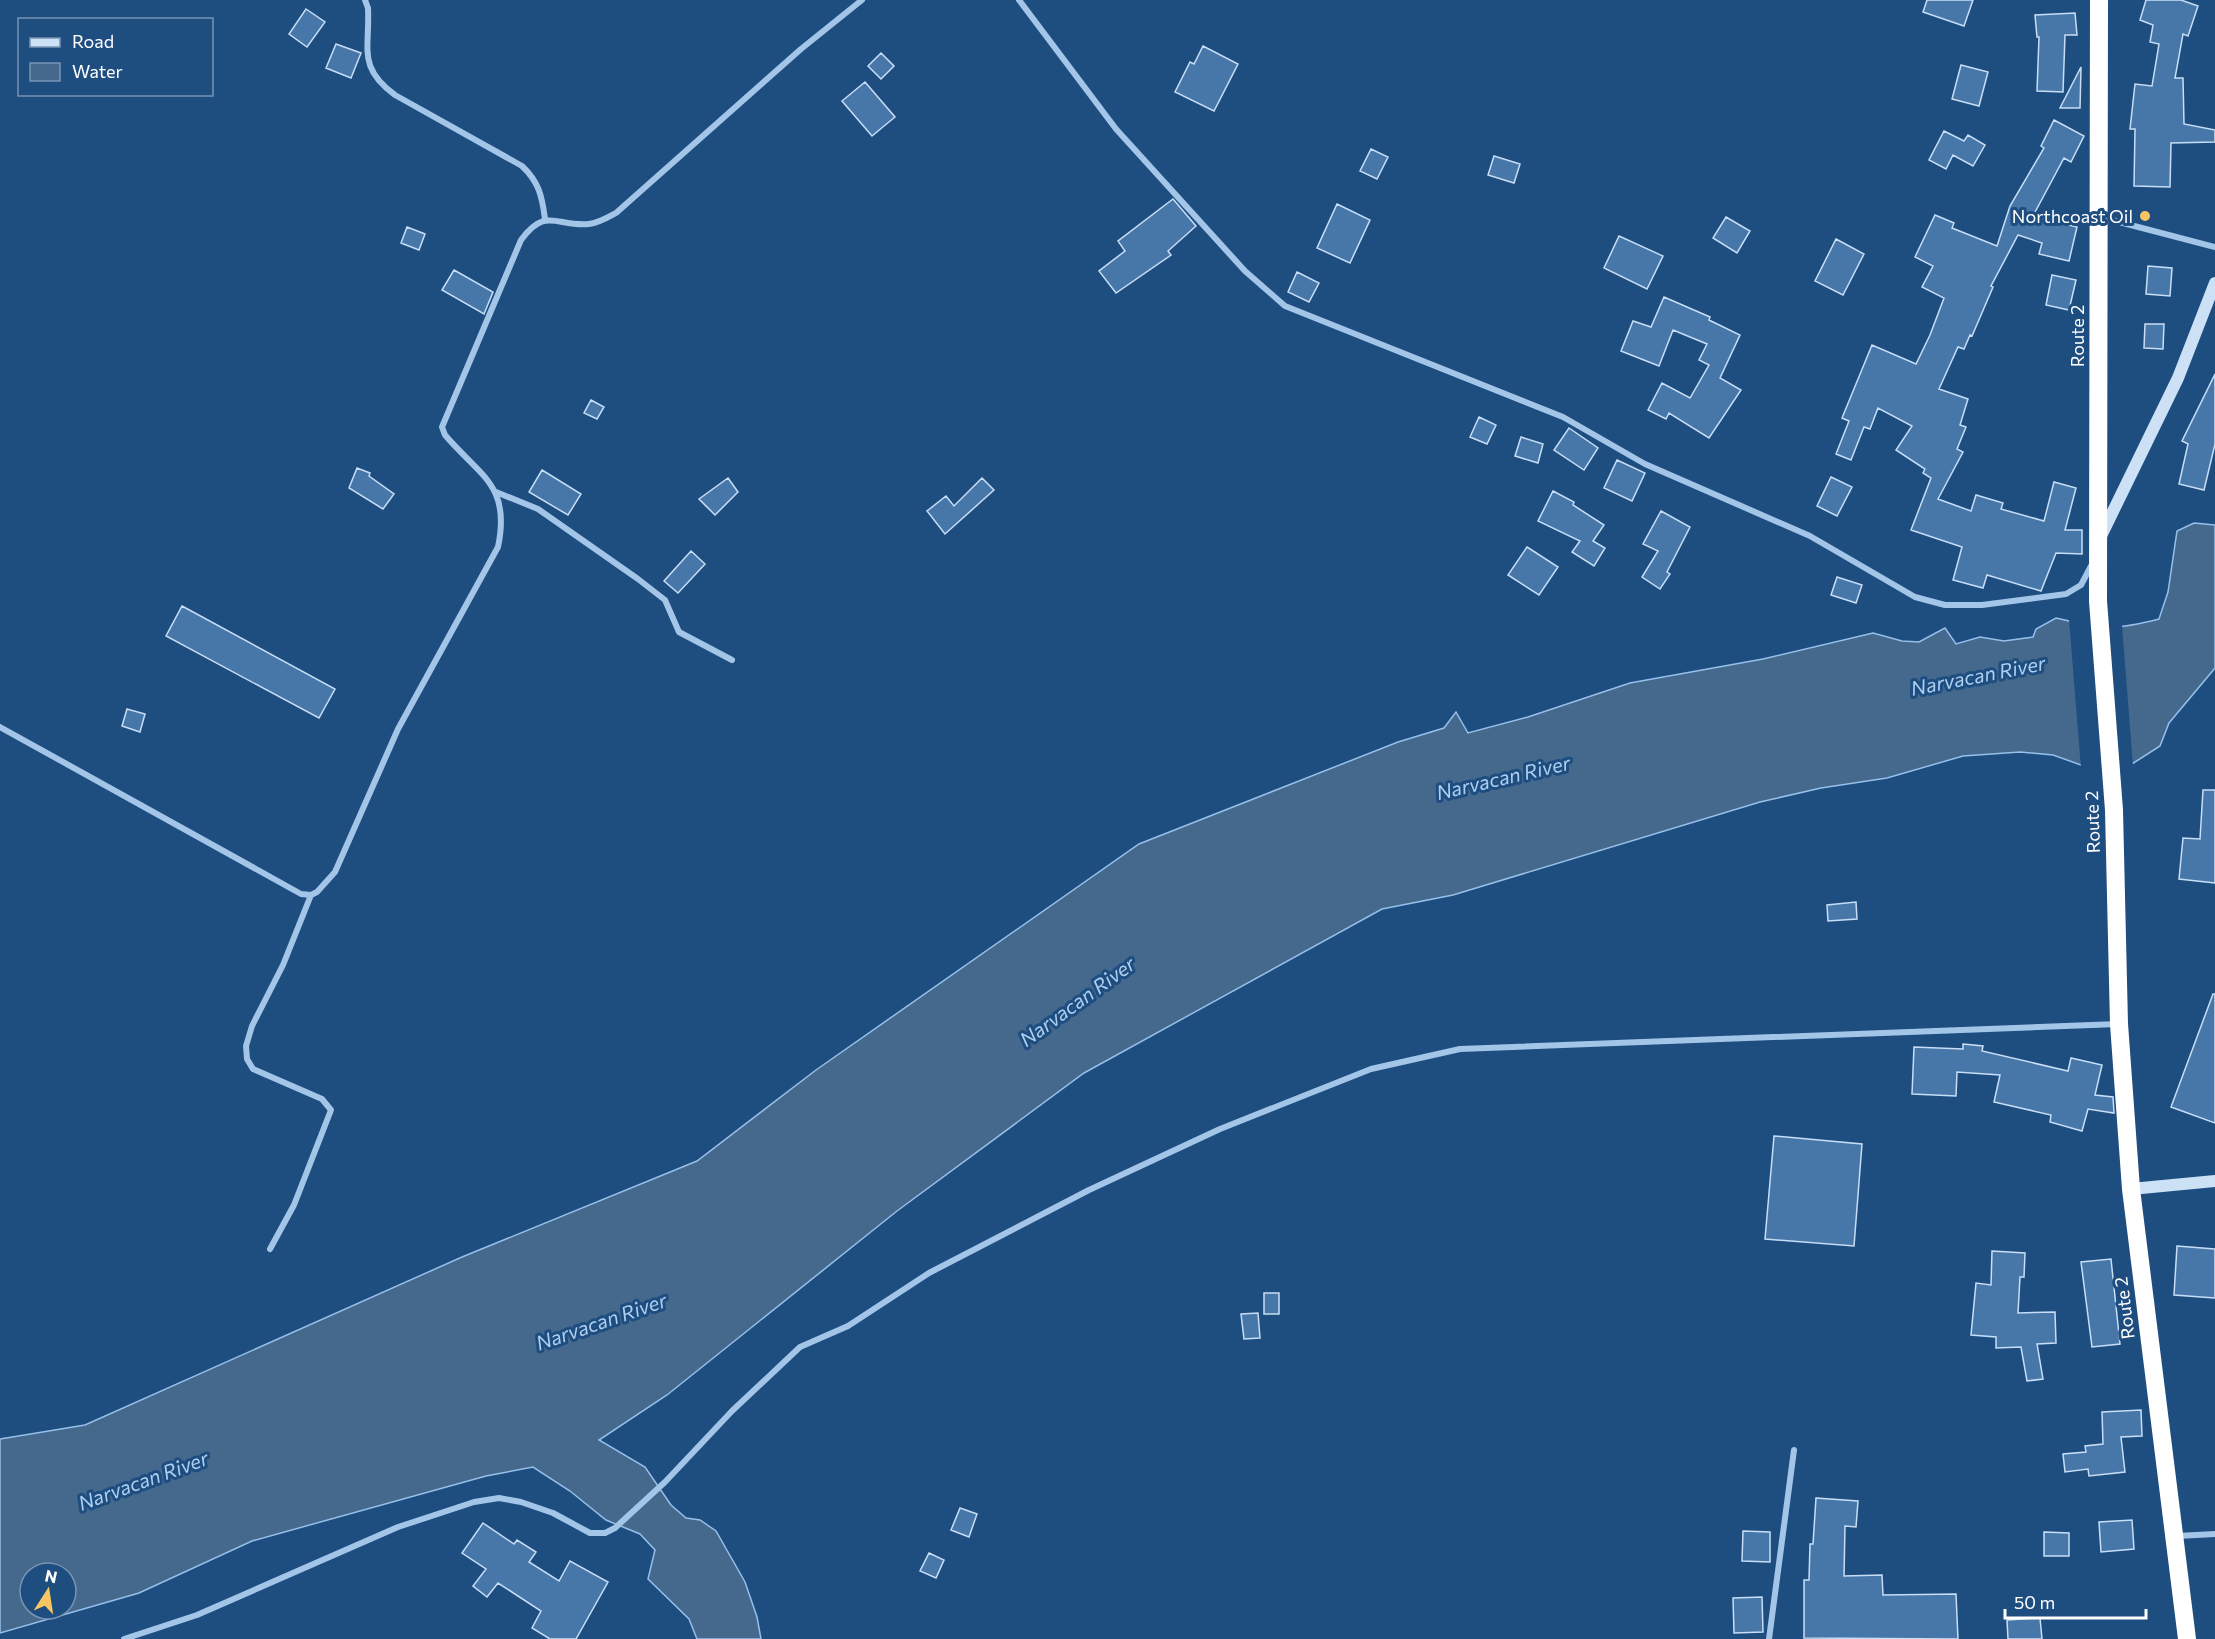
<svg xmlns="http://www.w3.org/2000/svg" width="2215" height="1639" font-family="Commissioner,sans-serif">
<rect width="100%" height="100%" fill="#1e4d80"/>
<!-- water -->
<path fill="#45688d" stroke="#96c0ea" stroke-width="1.5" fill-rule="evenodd" d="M2194 523 2215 525V668L2169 723 2160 746 2132 764 2081 765 2053 755 2020 752 1963 756 1887 778 1821 788 1760 802 1453 895 1382 909 1084 1073 897 1211 667 1395 599 1440 645 1467 671 1505 686 1518 700 1520 716 1531 745 1582 757 1617 761 1639H697L689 1619 648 1579 655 1550 640 1534 606 1520 570 1491 533 1467 486 1476 252 1541 139 1593 0 1633V1439L85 1425 462 1257 697 1161 816 1070 1139 844 1398 742 1444 728 1456 712 1468 733 1528 717 1630 683 1763 659 1873 633 1902 641 1919 642 1945 628 1956 644 1980 637 2004 641 2033 637 2036 629 2056 618C2102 629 2113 631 2159 619L2168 592 2177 531ZM30 1573H66V1609H30Z"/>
<!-- pier -->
<path fill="#1e4d80" d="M2069 619 2100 626 2122 625 2133 766 2081 768Z"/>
<!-- building -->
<path fill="#4777a9" stroke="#c7def6" stroke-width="1.5" d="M1927 0H1973L1964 26 1923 12Z
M2146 0H2181L2198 6 2188 36 2183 34 2175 78H2183L2184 124 2215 130V142L2171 143 2170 187 2134 186 2135 129H2130L2135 84 2152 86 2159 44 2150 42 2153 25 2140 20Z
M306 9 325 22 307 47 289 34Z
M2075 13 2077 35H2065L2063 92 2037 91 2039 37H2037L2035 15Z
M336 44 361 53 351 78 326 68Z
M1203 46 1238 64 1214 111 1175 92 1190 62 1194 64Z
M881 53 894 66 881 79 868 66Z
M1961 65 1988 72 1979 106 1952 99Z
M2081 67 2080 108H2060Z
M865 82 895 117 872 136 842 101Z
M2054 120 2084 136 2071 162 2064 158 2033 216 2077 227 2069 261 2039 254 2042 243 2018 235 1991 286 1993 287 1972 336 1970 335 1964 349 1958 347 1939 389 1968 399 1960 425 1966 427 1957 449 1963 452 1938 499 1971 511 1976 495 2003 503 2001 509 2044 521 2054 482 2076 488 2065 530H2082V554L2056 553 2041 591 1987 575 1983 588 1953 580 1962 547 1911 530 1931 478 1923 473 1925 469 1896 450 1912 426 1878 408 1870 429 1864 427 1851 460 1836 454 1849 421 1842 418 1872 345 1916 364 1930 335 1944 298 1922 287 1933 266 1915 257 1935 215 1954 223 1952 228 1997 246 2010 206 2044 148 2041 146Z
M1944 131 1964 141 1968 135 1985 145 1973 166 1953 155 1946 169 1929 160Z
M1371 149 1388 157 1377 179 1360 171Z
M1494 156 1520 164 1514 183 1488 175Z
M1173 199 1196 226 1168 251 1171 255 1116 293 1099 271 1125 251 1118 241Z
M1337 204 1370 220 1350 263 1317 248Z
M1726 217 1750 231 1737 253 1713 238Z
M407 227 425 234 419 250 401 243Z
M1619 236 1663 256 1647 289 1604 268Z
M1836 239 1864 254 1843 295 1815 281Z
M2148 266 2172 268 2170 296 2146 294Z
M454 270 493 292 484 314 442 290Z
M1297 272 1319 283 1309 302 1288 292Z
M2052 275 2076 280 2069 310 2046 305Z
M1664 297 1710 317 1709 320 1740 335 1720 378 1741 390 1709 438 1669 413 1666 419 1648 410 1662 383 1690 398 1709 365 1699 360 1707 344 1673 330 1659 366 1621 351 1633 321 1651 327Z
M2145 324H2164L2163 349 2144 348Z
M2215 374V444L2204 490 2179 484 2188 444 2182 441Z
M591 400 604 407 597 419 584 413Z
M1479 417 1496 425 1487 444 1470 437Z
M1569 428 1598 448 1584 470 1554 450Z
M1521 437 1543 444 1538 463 1515 456Z
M1617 460 1645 473 1632 501 1604 488Z
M357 468 370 473 369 476 394 494 383 509 349 488Z
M542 470 581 494 568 515 529 492Z
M1831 477 1852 487 1837 516 1817 506Z
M728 478 738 492 715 515 699 499Z
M982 478 994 490 945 534 927 511 946 496 954 506Z
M1553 491 1574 502 1573 505 1604 525 1593 541 1605 548 1594 566 1572 552 1580 541 1538 521Z
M1661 511 1690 527 1667 572 1670 574 1660 589 1642 577 1658 551 1643 544Z
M1527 547 1558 567 1539 595 1508 575Z
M691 551 705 564 678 593 664 581Z
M1837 577 1862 585 1856 603 1831 595Z
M182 606 335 689 319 718 166 636Z
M127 709 145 714 140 732 122 726Z
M2203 790H2215V883L2179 879 2183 838 2200 839Z
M1856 902 1857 919 1828 921 1827 905Z
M2213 994H2215V1123L2171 1107Z
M1963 1044 1983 1046 1982 1051 2068 1071 2071 1058 2102 1065 2095 1095 2113 1097 2114 1113 2088 1109 2082 1131 2050 1122 2051 1115 1994 1102 2000 1075 1957 1072 1956 1096 1912 1094 1914 1047 1963 1049Z
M1774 1136 1862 1144 1854 1246 1765 1239Z
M2177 1246 2215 1249V1298L2174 1295Z
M1992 1251 2025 1253 2024 1277H2020L2018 1313 2055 1312 2056 1343 2037 1344 2043 1379 2027 1381 2021 1347 1996 1348V1337L1971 1335 1976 1283 1991 1285Z
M2111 1259 2120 1344 2092 1347 2081 1262Z
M1264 1293H1279V1314H1264Z
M1258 1313 1260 1338 1244 1339 1241 1314Z
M2141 1410 2142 1436 2121 1437 2125 1472 2089 1476 2088 1469 2065 1472 2063 1454 2086 1452 2085 1446 2103 1444 2102 1412Z
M1816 1498 1858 1501 1856 1527 1845 1526 1844 1576 1882 1575 1883 1595 1956 1594 1958 1639 1804 1638V1580H1809L1810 1544H1813Z
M960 1508 977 1514 969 1537 951 1530Z
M2132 1520 2134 1549 2101 1552 2099 1522Z
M483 1523 514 1544 517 1540 536 1552 529 1562 559 1581 570 1561 608 1582 576 1639H550L532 1628 541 1611 498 1583 487 1597 473 1586 486 1569 462 1553Z
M1743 1531 1770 1532V1562L1742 1561Z
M2044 1532 2069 1533V1556H2044Z
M929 1553 944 1560 936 1578 920 1571Z
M1762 1597 1763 1632 1734 1633 1733 1598Z
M2040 1618 2042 1639H2008L2007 1620Z"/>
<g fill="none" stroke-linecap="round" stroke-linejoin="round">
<!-- street -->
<path stroke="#a3c5e8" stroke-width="6" d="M365 0 368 8C370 49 357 67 395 95L522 166C539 182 542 196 545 219
M1019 0 1116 129 1245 271 1285 306 1563 417 1645 464 1810 536 1915 597 1945 605H1982L2066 594 2081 585 2091 566
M2100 217 2215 247
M496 492 538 509 638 579 665 600 679 632 732 660
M0 727 301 894 311 895 317 892 335 872 398 729 498 547C511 485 480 476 445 435L442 427 521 240C546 206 556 227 589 224 599 223 607 218 616 213L801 49 862 0
M270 1249 294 1205 331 1110 322 1099 253 1069 247 1059 246 1046 252 1026 283 965 311 895
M2177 1536 2215 1534
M124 1639 197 1615 398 1527 474 1502 499 1498 521 1502 553 1513 590 1533H605L615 1528 665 1482 732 1411 800 1347 848 1326 929 1273 1089 1190 1220 1129 1371 1069 1460 1049 2118 1024
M1769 1639 1794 1450"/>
<!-- secondary -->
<path stroke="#cde1f6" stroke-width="12" d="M2101 536 2178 378 2215 283
M2131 1189 2215 1181"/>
<!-- highway -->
<path stroke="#fff" stroke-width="18" d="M2099 0 2098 601 2114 810 2119 1024 2131 1189 2187 1639"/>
</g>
<!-- markers -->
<circle fill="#f7c662" stroke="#1e4d80" stroke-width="2" cx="2145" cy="216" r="6"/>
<g text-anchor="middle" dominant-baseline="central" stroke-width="6" stroke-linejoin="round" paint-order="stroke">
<!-- poi labels -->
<g font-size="18" fill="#fff" stroke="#1e4d80" text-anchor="end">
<text x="2133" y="216">Northcoast Oil</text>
</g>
<!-- street labels -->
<g font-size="18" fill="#fff" stroke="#1e4d80">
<text transform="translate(2077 336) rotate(-90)">Route 2</text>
<text transform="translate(2092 822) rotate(-92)">Route 2</text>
<text transform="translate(2124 1308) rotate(-97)">Route 2</text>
</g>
<!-- water labels -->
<g font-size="20" font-style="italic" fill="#aecff0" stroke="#1e4d80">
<text transform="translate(1978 675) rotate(-11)">Narvacan River</text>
<text transform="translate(1503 777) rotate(-13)">Narvacan River</text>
<text transform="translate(1077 1001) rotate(-36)">Narvacan River</text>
<text transform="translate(601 1321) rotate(-19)">Narvacan River</text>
<text transform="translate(143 1480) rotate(-20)">Narvacan River</text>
</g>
</g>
<!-- legend -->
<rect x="18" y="18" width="195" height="78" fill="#1e4d80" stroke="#7894b3" stroke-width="1.5"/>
<rect x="30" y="38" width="30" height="9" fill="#cde1f6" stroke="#7894b3" stroke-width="1.5"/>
<text x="72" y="48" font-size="18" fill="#ffffff">Road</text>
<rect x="30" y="63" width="30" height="18" fill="#45688d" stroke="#7894b3" stroke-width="1.5"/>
<text x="72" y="78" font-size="18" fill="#ffffff">Water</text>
<!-- north arrow -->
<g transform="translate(48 1591) rotate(12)"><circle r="28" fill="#1e4d80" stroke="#7894b3" stroke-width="1.5"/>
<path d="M0-4.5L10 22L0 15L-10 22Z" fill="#f7c662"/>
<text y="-9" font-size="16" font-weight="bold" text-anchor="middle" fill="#ffffff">N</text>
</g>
<!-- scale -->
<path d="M2005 1609v9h141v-9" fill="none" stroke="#ffffff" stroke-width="3"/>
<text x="2014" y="1609" font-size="18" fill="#ffffff" stroke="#1e4d80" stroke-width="4.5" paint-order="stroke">50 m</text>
</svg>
